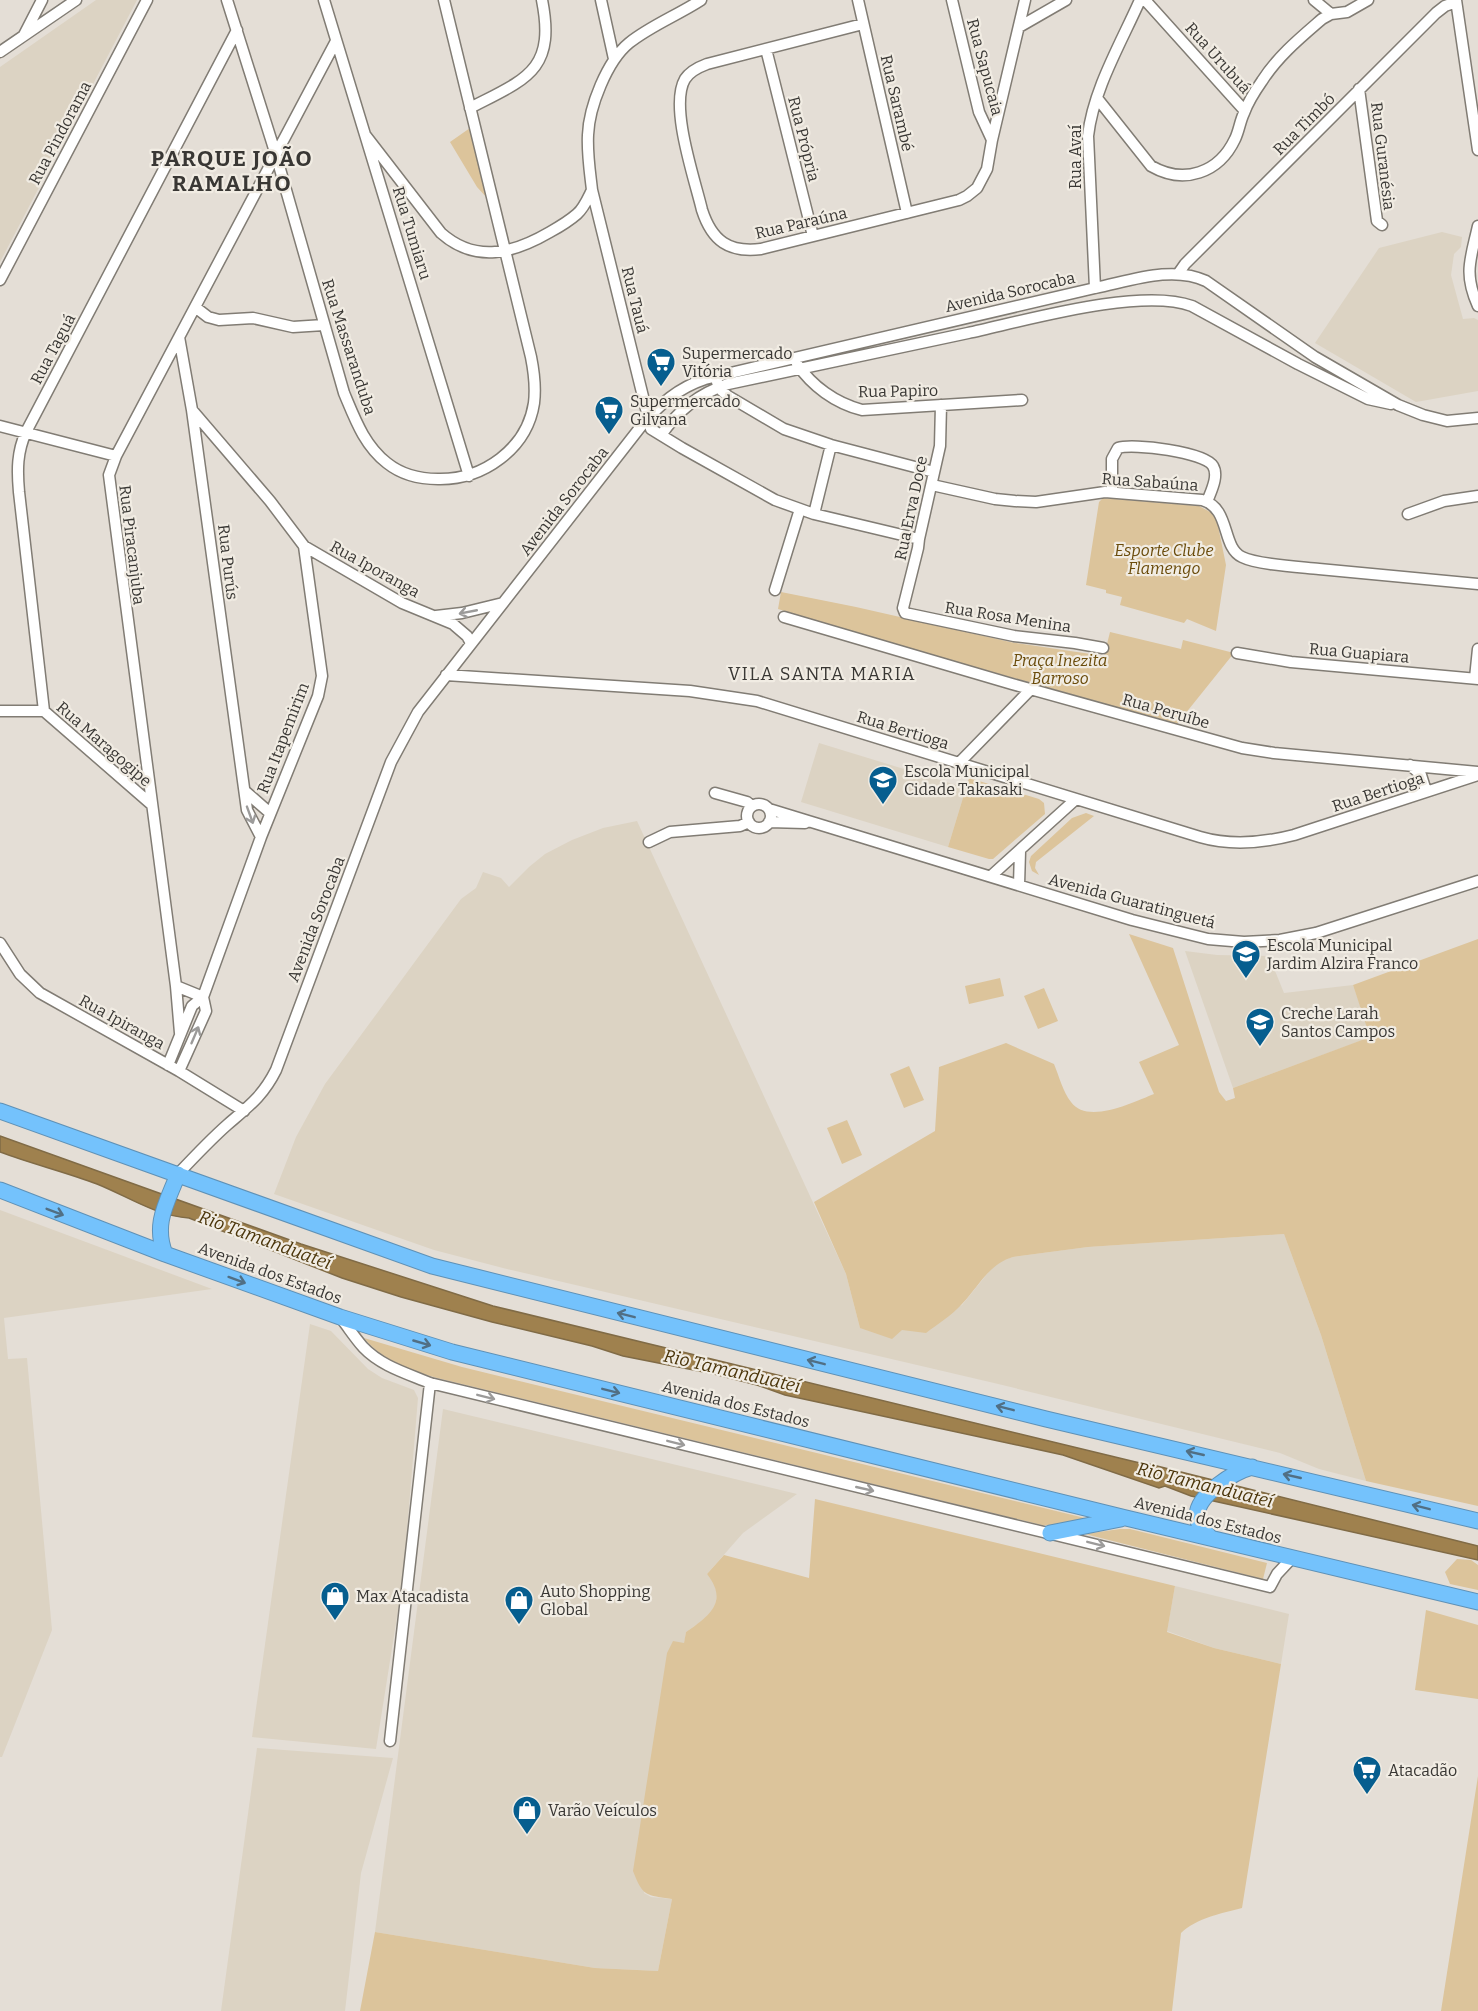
<svg xmlns="http://www.w3.org/2000/svg" width="1478" height="2011" font-family="Bitter,serif">
<rect width="100%" height="100%" fill="#e4ded6"/>
<!-- built -->
<path fill="#dcd3c3" d="M96 0H137L0 262V67Z
M1442 232 1462 237 1461 247 1454 254 1451 275 1463 319 1474 318 1478 320V391L1416 402 1315 343 1379 248Z
M819 743 966 788 948 847 801 802Z
M637 821 846 1274 860 1328 902 1330 962 1305 992 1268 1002 1260 1013 1257 1088 1247 1284 1234 1321 1335 1366 1481 1319 1469 1280 1453 994 1383 503 1268 434 1250 274 1194 296 1137 325 1084 461 899 476 888 483 872 501 878 509 887 529 867 545 854 572 840 603 828Z
M1185 951 1217 955 1269 956 1284 993 1353 985 1371 1037 1233 1088Z
M0 1210 212 1289 4 1318 8 1359 27 1358 52 1630 2 1757H0Z
M310 1324 331 1331 368 1369 382 1378 414 1390 418 1398 403 1579 376 1749 252 1737Z
M443 1409 797 1494 743 1533 707 1574 714 1583 717 1594 715 1607 709 1616 686 1632 644 1893 651 1897 672 1899 658 1971 595 1968 375 1932Z
M1175 1586 1289 1614 1281 1664 1214 1648 1167 1631Z
M257 1748 393 1758 361 1873 345 2011H221Z"/>
<!-- green -->
<path fill="#dcc49b" d="M470 128 487 198 477 187 450 142Z
M1103 498 1199 506 1212 513 1217 521 1226 565 1216 631 1187 619 1184 623 1120 605 1122 597 1106 593V590L1086 585 1099 502Z
M781 592 856 607 1010 642 1104 656 1110 632 1181 649 1183 640 1234 653 1177 724 890 643 778 609Z
M969 778 1039 799 1044 803 1045 814 993 859H989L948 847Z
M1086 813 1094 816 1036 862 1035 868 1039 875 1032 871 1029 862 1031 856 1072 818Z
M1129 934 1173 948 1219 1092 1226 1101 1235 1098 1233 1088 1370 1037 1353 985 1478 939V1506L1366 1481 1321 1335 1284 1234 1088 1247 1013 1257C989 1264 979 1286 962 1304 952 1315 938 1324 926 1333L902 1330 892 1339 860 1328 846 1274 814 1202 935 1131 939 1067 1006 1043 1054 1064C1059 1076 1063 1092 1071 1102 1087 1125 1134 1102 1154 1094L1139 1062 1179 1045Z
M1000 978 1004 996 969 1004 965 986Z
M1044 988 1058 1021 1038 1029 1024 996Z
M909 1066 924 1100 904 1108 890 1074Z
M847 1120 862 1155 842 1164 827 1128Z
M364 1338 462 1367 1089 1519 1057 1526 1042 1525 437 1378C410 1370 382 1360 364 1338Z
M815 1499 1175 1586 1167 1632 1214 1648 1281 1664 1242 1908C1222 1913 1197 1918 1181 1933L1172 2011H360L375 1932 595 1968 658 1971 672 1899C646 1895 643 1897 633 1871L667 1653 673 1641 684 1643 686 1632C709 1616 729 1602 707 1574L724 1555 809 1578Z
M1120 1529H1130L1267 1563 1263 1579 1085 1534Z
M1457 1559 1471 1560 1478 1565V1590L1450 1584 1445 1572Z
M1426 1610 1478 1625V1699L1415 1690Z
M1478 1776V2011H1441Z"/>
<!-- water -->
<path fill="#9f814e" stroke="#806b46" stroke-width="1.5" d="M0 1136 301 1244 493 1306 1144 1464H1149L1478 1546V1560L1191 1496 1165 1486 1159 1488 1063 1455 785 1395 757 1385 714 1374 623 1356 592 1346 492 1322 401 1297 342 1278 189 1218C156 1216 127 1196 97 1184 65 1172 32 1164 0 1152Z"/>
<g fill="none" stroke-linecap="round" stroke-linejoin="round">
<!-- minor casing -->
<g stroke="#817c74" stroke-width="13">
<path id="minor" d="M227 0 276 155 344 393C355 419 364 445 387 463 402 475 419 479 438 479 483 480 527 449 534 403 536 387 534 372 531 357L444 0
M324 0 469 476
M601 0 614 59
M858 0 907 213
M952 0 979 112 992 140
M1145 0 1244 110
M1314 0 1331 14
M1456 0 1478 150
M863 24 707 64C699 67 690 71 685 79 669 106 695 180 702 210 712 241 729 253 761 249L959 200 967 196 977 188 987 169 992 140 1025 0
M1019 27 1066 0
M24 35 42 0
M766 49 813 236
M0 52 76 0
M1359 89 1377 221 1382 225
M1097 98 1151 166C1184 185 1219 173 1235 139 1239 131 1240 121 1244 113 1248 102 1255 91 1262 81 1278 56 1300 38 1322 19L1331 14 1347 12 1368 0
M470 108C526 79 556 71 542 0
M366 136 441 233C476 264 514 253 550 232 559 227 569 221 577 214 584 208 588 198 592 190 590 172 587 154 588 135 589 107 607 61 629 43 650 26 678 15 701 0
M592 190 651 429 682 448 775 500 814 514 919 539
M1478 226C1471 258 1463 273 1478 306
M1178 274 1185 264 1436 13 1445 6 1456 2
M0 280 147 0
M1095 288 1088 136C1093 90 1121 43 1140 0
M195 307 208 317 219 320 253 318 293 327 324 325
M179 337 192 410 247 810 261 837
M797 364C812 386 835 403 862 410L1022 400
M717 382 722 391 728 396 784 429 831 445 934 472
M941 405 940 446 919 539 918 548 903 608 905 613 1014 636 1075 643 1103 648
M0 426 116 456
M661 435C679 410 698 394 728 384 808 367 888 350 968 333 1024 321 1140 287 1192 306L1298 364 1368 399 1391 404
M932 485 995 499 1015 501 1036 502 1105 492 1202 500C1231 508 1221 547 1242 557 1258 565 1300 567 1319 569 1372 574 1425 579 1478 584
M1112 492V459L1118 448C1133 443 1205 452 1213 466 1219 476 1211 491 1207 502
M814 514 831 445
M1408 514 1444 501 1478 496
M304 546 402 603 453 624 467 636 471 643
M775 590 800 509
M436 616 462 613 503 603
M784 617 1012 684 1242 748 1274 753 1478 772
M1237 653 1291 662 1478 679
M446 675 690 691 757 701 1200 837C1231 846 1263 843 1294 835L1478 775
M1475 678 1478 649
M0 711H44L151 804
M44 711 19 492C17 470 17 452 26 432L237 30
M959 763 1031 689
M1410 765 1421 775 1426 791
M246 792 270 813
M715 793 747 802 752 806
M747 816a12 12 0 1 1 24 0a12 12 0 1 1-24 0Z
M769 809 1132 920 1208 939 1244 942 1280 940 1316 933 1478 881
M769 822 805 823
M649 842 670 832 740 826 749 822
M991 876 1076 799
M1019 885 1020 851
M0 943 20 974 40 993 179 1071 244 1111
M176 986 203 997
M180 1033 176 986 109 475 116 456 336 41
M168 1065 192 1006 203 997 261 837 318 696 322 676 304 546 270 501 192 410
M179 1071 206 1011 203 997
M178 1174C194 1157 210 1140 227 1125 249 1106 263 1096 276 1070L391 762 418 712 642 425C660 404 678 388 705 379L1095 288C1130 281 1172 265 1206 281L1315 357 1398 405 1423 415 1447 421 1478 418
M340 1317C348 1327 355 1338 363 1347 381 1366 406 1373 430 1383L1270 1587 1277 1574 1291 1559
M390 1741 430 1383"/>
</g>
<!-- highway casing -->
<g stroke="#5f91b6" stroke-width="17">
<path id="highway" d="M0 1111 432 1266 1046 1419 1478 1521
M0 1190 165 1254 340 1317 452 1352 1126 1518 1478 1602
M165 1254C153 1223 167 1203 178 1174
M1050 1533 1121 1519
M1211 1538C1204 1531 1197 1525 1197 1515 1198 1494 1234 1472 1252 1467"/>
</g>
<!-- minor -->
<use href="#minor" stroke="#fff" stroke-width="10"/>
<!-- highway -->
<use href="#highway" stroke="#74c2fc" stroke-width="15"/>
</g>
<!-- one-way arrows -->
<defs><path id="oneway-shaft" d="M-6 0H5M1.5-3L5.5 0L1.5 3" fill="none" stroke-width="1.6" stroke-linecap="round" stroke-linejoin="round" transform="scale(1.5)"/></defs>
<g stroke="#9c9b9a">
<use href="#oneway-shaft" transform="translate(468 612) rotate(169)"/>
<use href="#oneway-shaft" transform="translate(250 815) rotate(70)"/>
<use href="#oneway-shaft" transform="translate(195 1035) rotate(-67)"/>
<use href="#oneway-shaft" transform="translate(486 1397) rotate(14)"/>
<use href="#oneway-shaft" transform="translate(676 1443) rotate(14)"/>
<use href="#oneway-shaft" transform="translate(865 1489) rotate(13)"/>
<use href="#oneway-shaft" transform="translate(1096 1544) rotate(14)"/>
</g>
<g stroke="#516f84">
<use href="#oneway-shaft" transform="translate(55 1212) rotate(21)"/>
<use href="#oneway-shaft" transform="translate(237 1280) rotate(20)"/>
<use href="#oneway-shaft" transform="translate(626 1315) rotate(-166)"/>
<use href="#oneway-shaft" transform="translate(422 1343) rotate(16)"/>
<use href="#oneway-shaft" transform="translate(816 1362) rotate(-166)"/>
<use href="#oneway-shaft" transform="translate(611 1391) rotate(14)"/>
<use href="#oneway-shaft" transform="translate(1005 1408) rotate(-166)"/>
<use href="#oneway-shaft" transform="translate(1195 1453) rotate(-167)"/>
<use href="#oneway-shaft" transform="translate(1292 1476) rotate(-167)"/>
<use href="#oneway-shaft" transform="translate(1421 1507) rotate(-166)"/>
</g>
<!-- icons -->
<defs>
<g id="supermarket-pin" transform="scale(1.5)"><path d="M0 17L-7.5 6A9.5 9.5 0 1 1 7.5 6Z" fill="#065e8f" stroke="#f1ece3"/><path d="M-6-5.5h2.5l.6 2H6L4.5 2H-2.5L-4.4-4H-6ZM-1.5 3.2a1.3 1.3 0 1 0 .1 0ZM3 3.2a1.3 1.3 0 1 0 .1 0Z" fill="#fff"/></g>
<g id="school-pin" transform="scale(1.5)"><path d="M0 17L-7.5 6A9.5 9.5 0 1 1 7.5 6Z" fill="#065e8f" stroke="#f1ece3"/><path d="M0-5L7-2L0 1L-7-2ZM-4 1L0 2.5L4 1V4Q0 6-4 4Z" fill="#fff"/></g>
<g id="shop-pin" transform="scale(1.5)"><path d="M0 17L-7.5 6A9.5 9.5 0 1 1 7.5 6Z" fill="#065e8f" stroke="#f1ece3"/><path d="M-5-2.5h2.3a2.7 3.5 0 0 1 5.4 0H5L5.5 6h-11ZM-1.5-2.5h3a1.5 2.3 0 0 0-3 0Z" fill="#fff"/></g>
</defs>
<g fill-rule="evenodd">
<use href="#supermarket-pin" x="661" y="362"/>
<use href="#supermarket-pin" x="609" y="410"/>
<use href="#school-pin" x="883" y="780"/>
<use href="#school-pin" x="1246" y="954"/>
<use href="#school-pin" x="1260" y="1022"/>
<use href="#shop-pin" x="335" y="1596"/>
<use href="#shop-pin" x="519" y="1600"/>
<use href="#supermarket-pin" x="1367" y="1770"/>
<use href="#shop-pin" x="527" y="1810"/>
</g>
<g text-anchor="middle" dominant-baseline="central" stroke-width="4.5" stroke-linejoin="round" paint-order="stroke">
<!-- street labels -->
<g font-size="16" fill="#393734" stroke="#f1ece3">
<text transform="translate(1218 58) rotate(48)">Rua Urubuá</text>
<text transform="translate(985 67) rotate(75)">Rua Sapucaia</text>
<text transform="translate(897 103) rotate(77)">Rua Sarambé</text>
<text transform="translate(1304 124) rotate(-45)">Rua Timbó</text>
<text transform="translate(60 133) rotate(-62)">Rua Pindorama</text>
<text transform="translate(804 139) rotate(76)">Rua Própria</text>
<text transform="translate(1383 156) rotate(83)">Rua Guranésia</text>
<text transform="translate(1075 157) rotate(-90)">Rua Avaí</text>
<text transform="translate(801 223) rotate(-13)">Rua Paraúna</text>
<text transform="translate(412 233) rotate(73)">Rua Tumiaru</text>
<text transform="translate(1010 292) rotate(-13)">Avenida Sorocaba</text>
<text transform="translate(635 300) rotate(76)">Rua Tauá</text>
<text transform="translate(349 347) rotate(72)">Rua Massaranduba</text>
<text transform="translate(53 349) rotate(-62)">Rua Taguá</text>
<text transform="translate(898 391) rotate(-1)">Rua Papiro</text>
<text transform="translate(1150 482) rotate(4)">Rua Sabaúna</text>
<text transform="translate(564 501) rotate(-52)">Avenida Sorocaba</text>
<text transform="translate(911 508) rotate(-78)">Rua Erva Doce</text>
<text transform="translate(132 545) rotate(83)">Rua Piracanjuba</text>
<text transform="translate(228 562) rotate(83)">Rua Purús</text>
<text transform="translate(375 569) rotate(29)">Rua Iporanga</text>
<text transform="translate(1008 617) rotate(9)">Rua Rosa Menina</text>
<text transform="translate(1359 653) rotate(5)">Rua Guapiara</text>
<text transform="translate(1166 711) rotate(16)">Rua Peruíbe</text>
<text transform="translate(903 730) rotate(17)">Rua Bertioga</text>
<text transform="translate(283 738) rotate(-69)">Rua Itapemirim</text>
<text transform="translate(104 744) rotate(41)">Rua Maragogipe</text>
<text transform="translate(1378 792) rotate(-18)">Rua Bertioga</text>
<text transform="translate(1132 901) rotate(15)">Avenida Guaratinguetá</text>
<text transform="translate(316 919) rotate(-69)">Avenida Sorocaba</text>
<text transform="translate(122 1022) rotate(29)">Rua Ipiranga</text>
<text transform="translate(270 1273) rotate(20)">Avenida dos Estados</text>
<text transform="translate(736 1404) rotate(14)">Avenida dos Estados</text>
<text transform="translate(1208 1520) rotate(14)">Avenida dos Estados</text>
</g>
<!-- poi labels -->
<g font-size="16" fill="#393734" stroke="#f1ece3" text-anchor="start">
<text x="682" y="353">Supermercado<tspan x="682" dy="18">Vitória</tspan></text>
<text x="630" y="401">Supermercado<tspan x="630" dy="18">Gilvana</tspan></text>
<text x="904" y="771">Escola Municipal<tspan x="904" dy="18">Cidade Takasaki</tspan></text>
<text x="1267" y="945">Escola Municipal<tspan x="1267" dy="18">Jardim Alzira Franco</tspan></text>
<text x="1281" y="1013">Creche Larah<tspan x="1281" dy="18">Santos Campos</tspan></text>
<text x="540" y="1591">Auto Shopping<tspan x="540" dy="18">Global</tspan></text>
<text x="356" y="1596">Max Atacadista</text>
<text x="1388" y="1770">Atacadão</text>
<text x="548" y="1810">Varão Veículos</text>
</g>
<!-- park labels -->
<g font-size="16" font-style="italic" fill="#6a4b0a" stroke="#f1ece3">
<text x="1164" y="550">Esporte Clube<tspan x="1164" dy="18">Flamengo</tspan></text>
<text x="1060" y="660">Praça Inezita<tspan x="1060" dy="18">Barroso</tspan></text>
</g>
<!-- neighbourhood labels -->
<g font-size="18" letter-spacing="1.5" fill="#393734" stroke="#f1ece3">
<text x="822" y="674">VILA SANTA MARIA</text>
</g>
<!-- water labels -->
<g font-size="18" font-style="italic" fill="#4b350a" stroke="#f1ece3">
<text transform="translate(265 1240) rotate(20)">Rio Tamanduateí</text>
<text transform="translate(732 1371) rotate(13)">Rio Tamanduateí</text>
<text transform="translate(1205 1485) rotate(14)">Rio Tamanduateí</text>
</g>
<!-- district labels -->
<g font-size="22" font-weight="bold" letter-spacing="1.5" fill="#393734" stroke="#f1ece3">
<text x="232" y="158">PARQUE JOÃO<tspan x="232" dy="25">RAMALHO</tspan></text>
</g>
</g>
</svg>
